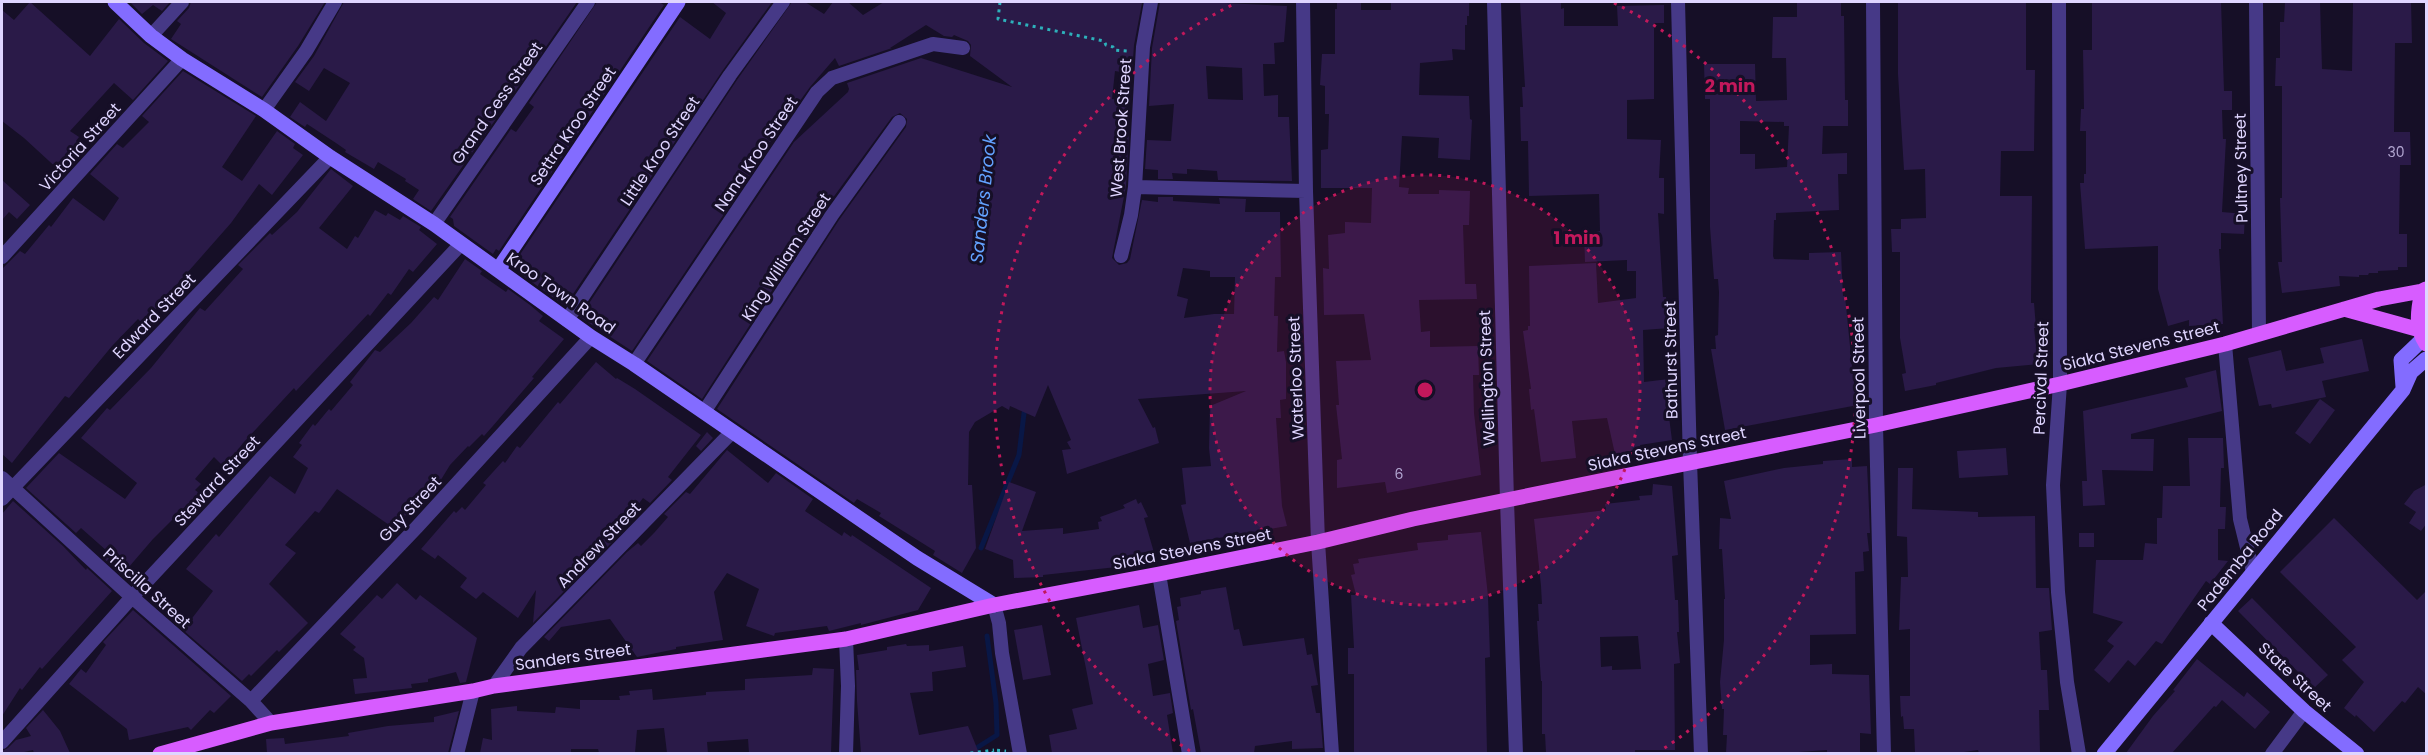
<svg xmlns="http://www.w3.org/2000/svg" width="2428" height="755" font-family="Poppins,sans-serif">
<rect width="100%" height="100%" fill="#160f27"/>
<g fill="none" stroke-linecap="round" stroke-linejoin="round">
<!-- stream -->
<path stroke="#091746" stroke-width="5" d="M981 548 1019 455 1025 405
M967 754 997 735 996 703 987 636"/>
</g>
<!-- building -->
<path fill="#2a1a48" fill-rule="evenodd" d="M30 2 90 56 119 19 144 43 168 61 133 100 114 83 70 131 79 137 76 141 88 149 76 162 72 159 61 172 24 138 2 121V10L14 20Z
M132 2H170L162 11 153 5 142 14 131 3Z
M191 2H325L298 46 262 97 171 39 181 24 177 21 189 8Z
M344 2H577L514 93 510 91 492 117 496 119 431 211 413 199 419 190 405 181 406 179 378 162 374 169 345 152 346 150 336 143 307 124 305 127 290 117 300 102 326 121 350 83 324 68 309 91 295 82 314 56Z
M597 2H659L664 5 499 251 496 249 493 254 454 226 453 219 450 217 511 129 516 132 534 107 529 103Z
M712 2H772L723 70 565 306 518 272 522 266 515 262 680 17 710 39 726 13Z
M792 2H805L824 14 833 2H848L863 15 884 2 1142 3 1134 45 1132 74 1115 71 1112 99 1128 101 1125 132H1129L1126 186 1112 258 1119 265 1127 263 1130 259 1142 200 1158 202V197H1173V201L1220 204 1219 198 1246 199 1245 212H1280L1281 277H1275L1274 316H1278L1277 352 1284 351 1286 362V399L1280 400 1281 418H1276L1282 506 1287 526 1190 543 1181 505 1186 504 1182 468 1211 466 1209 448 1210 406 1246 391 1138 399 1153 428 1155 427 1159 443 1067 474 1062 450 1071 449 1067 442 1071 440 1048 385 1035 417 1010 406 1009 410 1002 406 975 422 969 432 968 485H972L976 548 962 573 933 555 935 551 879 516 881 513 857 499 854 503 717 409 839 220 906 127 907 119 900 113 892 117 824 210 702 399 647 361 794 142 848 92 849 89 847 83 921 58 1012 87 970 56 971 45 968 41 954 35 952 37 944 36 926 25 890 48H892L839 66 835 58 810 87 755 163 757 165 632 351 580 317 737 80ZM1183 268 1210 271V277H1235L1234 314H1214L1184 318 1188 299 1177 296Z
M1160 2H1204L1287 6 1284 42 1274 43 1275 64H1263L1264 96 1278 95V117H1289L1292 181 1218 180 1217 171 1187 169V174L1172 173 1173 179H1158V170L1145 169 1147 140 1171 141 1174 104 1149 106 1152 48ZM1206 66 1242 68 1243 100 1208 99Z
M1337 2H1361V10H1391V2H1469V16H1467V25H1465V50L1452 49 1453 60 1420 63 1419 95 1469 96 1470 119 1472 120 1470 160 1438 158 1439 138 1402 136 1399 187 1409 188 1408 194H1439V190L1470 191 1469 225H1463L1465 284H1476L1477 299 1419 300 1421 332 1430 331V347L1478 346 1479 375H1473L1474 413 1481 475 1387 493 1385 482 1337 488V460L1342 459 1336 405H1339L1336 361 1371 360 1364 314 1324 315 1323 268 1329 269 1328 235 1345 233V222L1371 223 1372 188H1321V150L1328 149 1329 114H1325V86L1320 85 1322 54H1335V9H1337Z
M1520 2H1561V9L1564 8V26H1618L1617 6 1664 5V23H1654V99L1627 100V139L1661 140 1659 178H1664V214L1658 213 1663 297H1666L1670 328 1643 330 1644 382 1669 379 1673 417H1669L1672 440 1640 445 1641 449 1615 454 1607 418 1572 421 1576 458 1541 462 1534 409 1531 410 1529 389H1531L1523 331 1528 330V326H1530L1529 266 1596 263 1598 303 1636 298V271H1627V260L1585 262 1584 232 1600 231 1599 194 1529 196 1528 141H1521L1520 107H1523L1522 87H1525Z
M1797 2H1841V16H1844L1845 100H1848V126H1823L1822 154 1847 153V174H1838L1839 210 1776 213V220H1774L1773 256 1774 259 1809 260V253L1841 252 1843 296H1845L1853 376 1858 405 1725 430 1711 349H1716L1715 336 1718 335 1719 292 1718 279H1714L1710 227V99H1705L1704 64H1755L1756 101 1787 100 1786 58H1772L1773 17H1797ZM1740 121 1784 122V126H1789L1787 167 1755 169V154H1740Z
M1898 2H2026V70H2035L2034 151H2001L2000 196H2032L2031 303H2034L2036 328H2034L2038 364 1996 368 1936 383V385L1905 391 1902 374 1906 373 1900 338V252H1892L1891 229H1901V219L1926 218 1925 169 1904 170 1898 74Z
M2092 2H2221L2224 91H2232V110H2222L2223 139H2226L2222 212 2245 214 2244 234 2221 233V249H2219L2223 324 2189 326V320L2168 326 2158 289V246L2085 249 2080 183H2084V174H2086V131H2080L2081 109H2084L2083 50H2092Z
M2285 2H2320L2322 69 2352 71 2353 2H2411L2412 43H2395L2394 132H2410L2411 165H2400L2399 234H2407V267H2398V270L2378 271V273H2369L2368 275H2359V277L2339 276 2340 286 2282 293 2278 262H2282L2280 198H2282V86H2275L2276 58H2280V22H2284Z
M183 71 256 116 222 167 242 181 277 131 295 144 293 148 303 155 272 195 259 184 231 223 172 290 174 291 142 323 138 319 112 346 69 398 65 396 12 463 2 454V269L20 251 25 254 49 225 51 227 73 198 104 221 119 198 90 174 117 144 123 148 149 122 142 116Z
M331 169 353 186 319 228 347 249 355 236 358 238 375 210 386 216 388 213 400 220 403 216 421 227 419 230 437 244 413 272 409 269 391 295 388 293 370 316 368 314 296 391 294 388 243 443 237 451 241 456 230 467 226 463 223 466 214 457 195 479 201 484 195 490 199 493 153 539 122 575 101 556 107 551 81 528 76 533 26 488 59 453 125 499 137 483 81 438 107 408 110 410 151 368 200 308 205 311 243 269 238 265 270 233 272 235 297 212Z
M2 180 30 205 17 219 9 212 2 220Z
M465 259 482 271 480 274 506 292 508 289 530 305 543 316 539 321 564 339 532 377 534 378 492 427 484 436 482 434 469 447 468 446 450 465 431 496 429 495 424 502 419 498 395 529 337 489 319 513 315 511 285 545 296 553 269 584 308 623 279 652 277 650 251 676 249 674 242 681 183 630 213 591 186 569 216 534 219 537 270 476 295 494 308 468 293 457 302 445 299 443 313 424 315 426 329 409 331 411 353 385 350 382 375 350 380 352 411 323 434 297 438 300Z
M2362 339 2369 371 2322 381 2326 397 2272 408 2271 404 2259 406 2248 358 2281 350 2286 371 2324 363 2320 348Z
M596 362 616 379 617 378 635 389 701 435 668 477 672 480 650 503 643 498 631 514 626 510 608 535 614 540 533 623 536 590 518 618 483 592 476 599 460 587 467 578 438 555 435 559 421 549 454 511 456 513 462 507 465 510 486 485 483 483 503 461 505 463 517 446 520 448 558 402 560 404Z
M2216 370 2222 411 2131 434V439H2154L2153 471 2102 470 2105 505 2083 506 2082 481H2087L2083 411 2188 387 2185 378Z
M2320 399 2335 410 2310 444 2295 433Z
M707 432 713 438 701 451 696 446Z
M2188 438H2223L2224 468H2221L2220 507H2226L2225 529H2218V560L2228 561 2210 584 2206 581 2162 644 2156 641 2135 666 2128 660 2109 683 2094 670 2114 646 2107 641 2123 622 2093 613 2096 560H2143L2145 543 2157 544V518H2162L2163 486H2190Z
M2006 448 2008 475 1959 478 1957 451Z
M727 450 768 483 776 473 813 499 805 511 842 536 844 532 851 537 852 535 931 588 918 610 861 625V623L829 631 827 626 775 633 774 636 746 626 759 589 727 573 714 592 723 640 676 647V649L637 657 610 619 561 627 549 641 544 637 627 552 638 543 641 546 654 533 668 517 664 514 686 492 690 494Z
M1852 459V467L1867 466 1868 486 1870 533H1867L1869 551 1863 552 1864 571 1855 572 1856 634 1810 635V665L1832 664V674L1869 675 1871 734 1860 733V753H1827V750L1785 753H1726L1727 735H1723L1724 709H1722L1720 682 1724 640V599H1725L1722 549H1719L1720 518 1731 519 1724 481 1784 468 1823 464V461Z
M1898 468H1913L1912 509 1978 512V517L2035 516 2036 588H2049L2052 630 2039 632 2041 670H2047L2049 710H2039L2040 753H1979L1978 750 1957 753H1915L1914 729H1904L1903 716 1901 717 1900 696H1910V629L1899 630 1901 577H1908L1907 537 1897 536Z
M1009 482 1036 492 1022 531 1063 528V534L1099 529 1098 522 1102 521 1100 517 1125 508 1123 505 1136 499 1138 504 1141 502 1148 517 1144 518 1155 556 1126 566 1043 575V577L1014 578 1013 560 985 549Z
M1653 484 1672 486 1678 555 1672 556 1675 600H1678L1679 632H1677L1680 663 1674 664 1675 750H1635V753H1546L1545 734H1542V681H1541L1537 621H1539L1538 604H1542L1541 586 1534 519 1606 510 1605 504 1640 500 1639 496 1652 495ZM1638 636 1641 669 1612 670V666L1601 667 1600 637Z
M2427 484V523L2421 531 2409 523 2416 512 2404 504 2414 491Z
M13 501 63 546 86 570 87 568 112 591 42 669 40 667 22 690 20 688 2 716V514Z
M2334 518 2417 600 2427 590V695L2418 687 2405 703 2402 701 2374 732 2356 715 2355 717 2344 708 2364 682 2342 660 2356 647 2280 572Z
M1481 532 1488 596 1490 657 1485 658 1487 753H1354V674H1348V648H1354L1351 595H1356L1351 575 1355 574 1353 564 1359 563 1358 559 1418 550 1417 543 1448 540V535Z
M2079 533H2094V547H2079Z
M397 583 416 600 420 595 477 638 466 682 460 683 456 672 428 679V682L411 684 412 688 355 694 353 679 367 678 364 658 353 650 356 647 340 634 377 595 382 599Z
M1226 587 1234 630 1239 629 1243 646 1304 638 1307 655 1312 654 1318 685 1311 686 1316 713H1320L1323 748 1292 749V741L1255 746 1254 753H1201L1193 709 1191 710 1176 621 1179 620 1177 607 1181 606 1180 598 1201 594V591Z
M2252 598 2328 675 2314 688 2238 611Z
M1139 605 1143 628 1158 625 1164 660 1148 664 1153 696 1170 693 1173 713 1167 715 1173 753H1052L1049 735 1077 729 1072 709 1093 704 1076 618Z
M133 610 231 696 214 713 210 710 191 730 188 727 129 740 127 729 69 684 81 669 86 673 106 645 103 642Z
M1042 625 1051 675 1023 680 1014 630Z
M906 644 907 646 929 645V651L963 646 966 667 932 672 933 691 910 693 919 735 968 726 979 753H861L857 701 856 670H859L857 655 887 650V647Z
M2197 659 2244 697 2247 692 2270 712 2255 729 2222 700 2216 707 2214 706 2172 753H2126L2153 716 2175 691 2173 690Z
M813 668 834 669 831 753H749L748 739 707 742 708 753H667L664 728 637 730 635 753H599L598 749H571V753H480L483 738 492 740 491 709 517 706V711L555 713 556 707 580 709V700H620L619 696 630 695 629 691 652 689 653 700 706 695V692L745 690V679L812 675Z
M43 710 60 731 70 753H34L33 750 20 753H2V751L8 748 16 740 31 736 26 728Z
M459 711 448 753H267L266 739 284 738 285 744 349 736 348 733 388 726 434 722V717Z"/>
<g fill="none" stroke-linecap="round" stroke-linejoin="round">
<!-- path -->
<path stroke="#2db1bb" stroke-width="3" stroke-dasharray="3 4.5" stroke-linecap="butt" d="M1000 2 998 19 1104 41 1106 45 1113 47 1114 50 1127 51
M963 754 994 750
M992 754 994 750 1006 751"/>
<!-- street -->
<path stroke="#463987" stroke-width="14" d="M1303 2 1306 191 1318 542 1332 754
M1494 2 1507 501 1516 754
M1678 2 1690 462 1701 754
M1873 2 1876 425 1884 754
M2059 2 2060 384 2053 485 2058 592 2067 682 2079 754
M2256 2 2259 334
M151 36 182 2
M264 110 306 51 335 2
M1135 187 1306 191
M434 224 588 2
M1121 256 1131 215 1135 187 1143 47 1151 2
M2 257 182 59
M567 320 730 75 783 2
M2225 344 2240 519 2253 572
M634 364 817 92 832 78 933 44 963 48
M704 412 832 215 899 122
M2 478 132 597 251 701 271 723
M2 499 330 157
M1159 574 1189 754
M994 605 999 623 1002 653 1020 754
M494 686 521 648 732 432
M251 701 417 527 591 337
M2 742 132 597 460 245
M457 754 473 691
M846 754 848 686 846 639
M2272 754 2304 711"/>
<!-- secondary -->
<path stroke="#836cff" stroke-width="15" d="M115 2 151 36 182 59 264 110 330 157 434 224 591 337 634 364 917 558 994 605
M498 270 678 2
M2403 387 2401 360 2423 339
M2211 623 2304 711 2357 754
M2104 754 2403 390 2411 372 2426 359"/>
<!-- primary -->
<path stroke="#d75cff" stroke-width="15" d="M2426 289 2422 291C2418 310 2415 327 2426 344
M2344 309 2420 330
M160 754 271 723 473 691 494 686 846 639 994 605 1159 574 1318 542 1413 519 1876 425 2060 384 2225 344 2379 299 2422 291"/>
</g>
<!-- distance rings -->
<circle cx="1425" cy="390" r="215" fill="#c2185b" fill-opacity=".12"/>
<g fill="none" stroke="#c2185b" stroke-width="3" stroke-dasharray="3 6">
<circle cx="1425" cy="390" r="215"/>
<path d="M1190 751A431 431 0 0 1 1236 3M1614 3A431 431 0 0 1 1660 751"/>
</g>
<g text-anchor="middle" dominant-baseline="central" stroke-width="6" stroke-linejoin="round" paint-order="stroke">
<!-- number labels -->
<g font-size="14" fill="#b2a6d1">
<text x="2396" y="152">30</text>
<text x="1399" y="474">6</text>
</g>
<!-- street labels -->
<g font-size="16" fill="#dfd5ff" stroke="#160f27">
<text transform="translate(497 103) rotate(-55)">Grand Cess Street</text>
<text transform="translate(573 126) rotate(-56)">Settra Kroo Street</text>
<text transform="translate(1121 128) rotate(-86)">West Brook Street</text>
<text transform="translate(80 147) rotate(-48)">Victoria Street</text>
<text transform="translate(660 151) rotate(-56)">Little Kroo Street</text>
<text transform="translate(756 154) rotate(-56)">Nana Kroo Street</text>
<text transform="translate(2241 168) rotate(-91)">Pultney Street</text>
<text transform="translate(786 257) rotate(-57)">King William Street</text>
<text transform="translate(561 293) rotate(35)">Kroo Town Road</text>
<text transform="translate(154 316) rotate(-46)">Edward Street</text>
<text transform="translate(2141 346) rotate(-14)">Siaka Stevens Street</text>
<text transform="translate(1671 360) rotate(-91)">Bathurst Street</text>
<text transform="translate(1296 378) rotate(-92)">Waterloo Street</text>
<text transform="translate(1487 378) rotate(-92)">Wellington Street</text>
<text transform="translate(1859 378) rotate(-91)">Liverpool Street</text>
<text transform="translate(2041 378) rotate(-88)">Percival Street</text>
<text transform="translate(1667 449) rotate(-12)">Siaka Stevens Street</text>
<text transform="translate(217 481) rotate(-47)">Steward Street</text>
<text transform="translate(410 509) rotate(-47)">Guy Street</text>
<text transform="translate(599 545) rotate(-46)">Andrew Street</text>
<text transform="translate(1192 549) rotate(-11)">Siaka Stevens Street</text>
<text transform="translate(2240 560) rotate(-51)">Pademba Road</text>
<text transform="translate(147 588) rotate(42)">Priscilla Street</text>
<text transform="translate(573 657) rotate(-8)">Sanders Street</text>
<text transform="translate(2295 677) rotate(43)">State Street</text>
</g>
<!-- water labels -->
<g font-size="18" font-style="italic" fill="#63a2ff" stroke="#160f27">
<text transform="translate(983 199) rotate(-84)">Sanders Brook</text>
</g>
</g>
<circle cx="1425" cy="390" r="9" fill="#c2185b" stroke="#160f27" stroke-width="3"/>
<g font-size="18" text-anchor="middle" font-weight="bold" fill="#c2185b" stroke="#160f27" stroke-width="6" stroke-linejoin="round" paint-order="stroke">
<text x="1730" y="92">2 min</text>
<text x="1577" y="244">1 min</text>
</g>
<!-- border -->
<rect width="2428" height="755" fill="none" stroke="#dfd5ff" stroke-width="6"/>
</svg>
